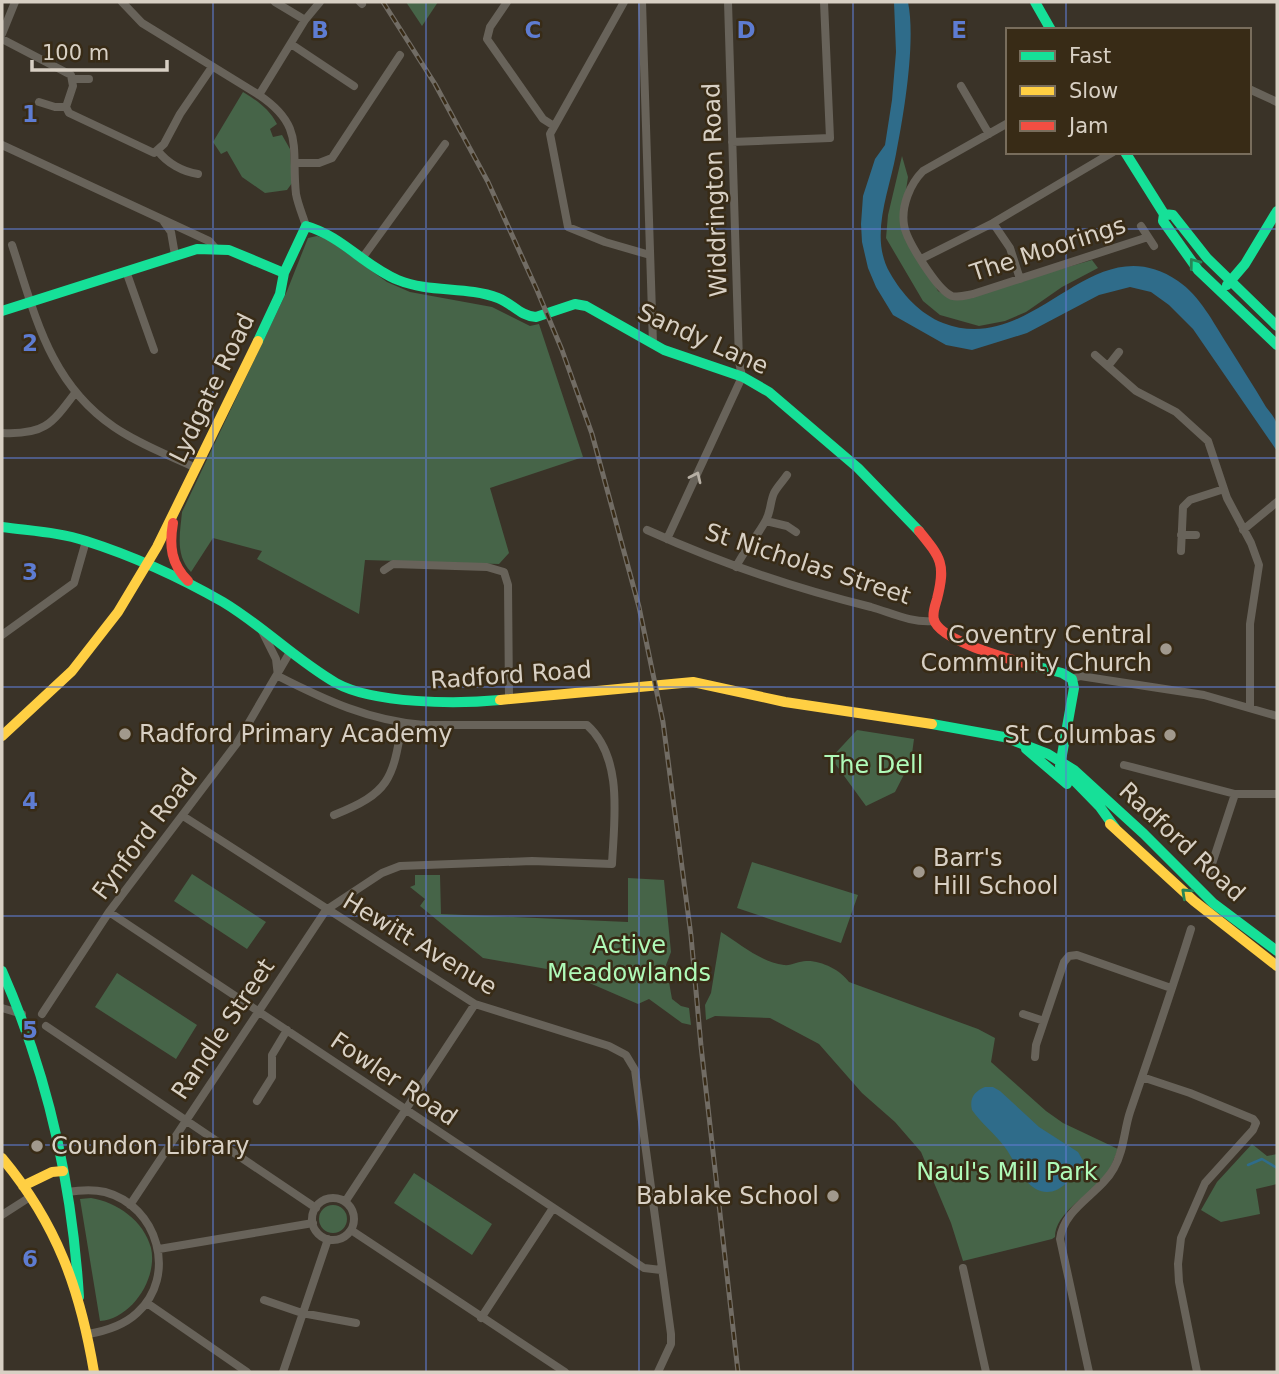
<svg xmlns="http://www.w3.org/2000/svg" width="1279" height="1374" font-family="'DejaVu Sans',sans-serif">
<rect width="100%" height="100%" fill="#3a3328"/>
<!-- green -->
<path fill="#466448" d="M406 2H438L422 26Z
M243 92C258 101 269 109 277 124L270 129 273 137 282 135 290 149 292 183 287 190 265 193 242 177 227 151 221 154 213 142Z
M902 156 908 177 901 224 938 291 954 300 1092 260 1098 268 1062 287 1026 312 1005 321 979 326 940 315 923 301 886 238 888 215Z
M317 236 327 239 387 282 410 292 492 307 530 326 539 324 583 457 490 488 509 553 499 564 365 560 359 614 257 559 262 551 213 538 191 572C175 555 180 534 182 512L287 291 308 238Z
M857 730 914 739 911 761 895 792 866 806 831 758Z
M752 862 858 895 841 943 737 908Z
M192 874 266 922 247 949 174 901Z
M415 875H440L441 914 628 922V878L664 880 671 952 666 965 672 999 681 1006 689 1008 691 1025 682 1023 649 999 638 1004 564 972 483 958 420 906 425 899 410 887 415 885Z
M721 932C740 944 761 962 784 965 791 966 799 961 806 961 820 960 841 970 849 982L978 1029 995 1038 991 1062 1046 1111 1063 1123 1118 1149C1114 1159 1110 1170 1103 1179 1089 1195 1055 1213 1055 1237L1052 1239 963 1261 951 1223 921 1152 895 1122 862 1093 819 1044 770 1018 715 1016 706 1020 705 1005 711 993Z
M117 973 197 1025 176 1059 95 1007Z
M1252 1144 1267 1156 1277 1154V1184L1256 1189 1260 1214 1221 1222 1201 1210 1217 1182Z
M414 1173 492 1224 472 1255 394 1203Z
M91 1198C117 1202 144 1221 151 1248 158 1279 131 1319 100 1321L80 1199Z
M319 1219a14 14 0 1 1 28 0a14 14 0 1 1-28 0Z"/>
<!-- water -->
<path fill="#2f6c8a" d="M894 2H908C916 41 904 114 896 154 889 192 869 237 890 273 902 294 920 314 943 323 1035 359 1091 222 1178 281 1200 296 1213 322 1227 344 1240 365 1253 385 1266 407 1270 412 1276 419 1277 425 1279 432 1277 443 1277 451L1193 329 1169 305 1151 292 1130 287 1099 295 1027 333 972 350 946 345 893 315 876 287 868 268 862 242 861 224 863 196 875 159 885 145 892 100 896 52Z
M985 1087H993L1000 1091 1039 1127 1078 1152 1085 1164 1080 1176C1066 1179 1062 1192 1047 1192 1024 1191 1016 1161 1004 1146 994 1133 981 1123 972 1110 969 1098 975 1091 985 1087Z"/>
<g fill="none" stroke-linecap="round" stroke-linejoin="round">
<!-- stream -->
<path stroke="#2f6c8a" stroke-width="2.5" d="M1248 1165 1262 1159 1277 1168"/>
<!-- street -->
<path stroke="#68635a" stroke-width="8" d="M122 2 142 23 259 95C305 126 291 149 296 194 298 205 303 216 306 226
M275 2 305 20
M360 2 362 4
M507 2 490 27 487 39 543 119 554 126
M624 2 550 134 568 227 605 242 650 255
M642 2 653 344
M2 34 15 2
M2 39 71 75 73 86 66 107 69 113 154 153 164 144 180 114 212 67
M291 44 354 86
M73 79H89
M961 86 989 134
M1249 89 1277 102
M259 95 305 20 320 2
M39 102 55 107H66
M1008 123 923 171C910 184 901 206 904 225 906 240 938 291 952 296 959 298 967 295 973 294L1148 237
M732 142 830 138 824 2
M2 145 209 241 216 249
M158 151C167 163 183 172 198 174
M296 163H319L332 158 400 55
M164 222 171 232 175 255
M993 223 1010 248 1020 279
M1141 226 1154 246
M12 245C35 314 49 383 114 427 139 444 168 455 196 468
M363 257 445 144
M921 259 993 223 1113 152
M126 271 154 350
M1095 355 1136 391 1176 412 1208 441 1227 498 1251 543 1259 565 1250 624V708
M1108 366 1119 352
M2 433C44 435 51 425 75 393
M766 521 787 526 796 532
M647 530C720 563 793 588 871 607 892 613 911 623 933 621
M1243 530 1277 502
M1181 535H1196
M667 539 742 377 739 361 728 2
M1181 551 1183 507 1190 500 1224 489
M736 567C744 550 757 537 766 520 771 511 770 502 774 493 777 487 783 481 787 475
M384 570 393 564 487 567 504 572 508 585 509 698
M2 635 74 583 86 541
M1072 679 1080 676 1204 695 1277 716
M1124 765 1235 794H1277
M334 815C389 793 393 780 402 723
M183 816 475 1004 609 1046 626 1055 635 1070 671 1334V1344L658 1372
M1209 873 1235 794
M109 912 644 1268 661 1270
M2 1008 22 1014
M42 1014 109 912 237 743 290 652
M1023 1014 1044 1021
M46 1026 316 1208
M1035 1057 1036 1045 1064 962 1069 956 1077 955 1171 988
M1142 1077 1190 1093 1253 1119 1256 1123 1253 1130 1205 1183 1181 1238 1178 1264 1179 1282 1197 1372
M257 1101 272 1077V1055L287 1030
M67 1192C80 1190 93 1189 105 1192 158 1206 178 1276 137 1313 123 1326 106 1331 88 1334
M312 1219a21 21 0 1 1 42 0a21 21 0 1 1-42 0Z
M345 1202 475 1004
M130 1205 326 910 382 873 400 866 532 861 612 864C614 821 624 758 587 725H424C370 721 325 700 278 676L276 659 262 631
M2 1215 30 1197
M351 1230 565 1372
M159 1249 313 1223
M963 1268 986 1372
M264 1300 302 1313 356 1323
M147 1303 247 1372
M481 1318 553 1208
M283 1372 328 1239
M1089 1372 1060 1239C1064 1207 1100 1194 1114 1168 1124 1151 1124 1130 1130 1112 1151 1051 1172 990 1191 929"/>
<!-- fast -->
<path stroke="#16e098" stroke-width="10" d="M1035 2 1051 30
M1125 152 1164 214 1163 221 1198 270 1277 345
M1164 214 1173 215 1207 258 1277 326
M1227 285 1245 264 1277 211
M2 311 197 249 229 250 284 273
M258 341 280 294 284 273 306 226C342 236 364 266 398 280 430 293 466 286 498 298 512 303 520 316 536 317L575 304 586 306 664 350 743 377 769 392 858 468 919 531
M2 527C30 531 59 532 86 541 133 556 181 578 223 602 263 626 296 660 336 683 374 704 457 704 500 700
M1035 666 1062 673 1072 679 1074 688 1060 766 1100 807 1115 828
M932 724 1004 737 1048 754 1074 770 1144 834 1213 903 1277 951
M1026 749 1067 784
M2 971C48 1075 72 1183 79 1297"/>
<!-- slow -->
<path stroke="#ffcf43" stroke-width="10" d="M500 700 693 682 785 702 932 724
M2 736 72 671 118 612 157 547 258 341
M1110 824 1194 901 1277 966
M2 1158C57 1224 80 1289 94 1372
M23 1186 52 1172 63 1171"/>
<!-- jam -->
<path stroke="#f24e42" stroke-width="10" d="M173 523C169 546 171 564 188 581
M919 531C941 558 946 564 937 599 935 606 932 613 934 620 941 642 1013 660 1035 666"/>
<!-- rail casing -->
<g stroke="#716c64" stroke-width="5">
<path id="rail" d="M383 2 435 84 488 182 537 290 562 350 592 434 639 607 663 722 691 936 701 1046 738 1372"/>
</g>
<!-- rail -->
<use href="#rail" stroke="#382b16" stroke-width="2.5" stroke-dasharray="8" stroke-linecap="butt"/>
</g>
<!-- one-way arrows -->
<defs><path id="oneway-chevron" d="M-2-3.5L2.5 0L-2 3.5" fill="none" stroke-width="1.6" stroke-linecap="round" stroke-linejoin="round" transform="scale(1.75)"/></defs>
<g stroke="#278657">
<use href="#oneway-chevron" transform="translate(1194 263) rotate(-127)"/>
<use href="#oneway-chevron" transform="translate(1186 893) rotate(-137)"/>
</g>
<use stroke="#b6afa4" href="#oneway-chevron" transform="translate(696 477) rotate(-65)"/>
<!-- grid -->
<path fill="none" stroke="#5e7cd1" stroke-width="2" stroke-opacity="0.55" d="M213 2V1372M426 2V1372M639 2V1372M853 2V1372M1066 2V30M1066 152V1372M2 229H1277M2 458H1277M2 687H1277M2 916H1277M2 1145H1277"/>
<!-- markers -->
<g fill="#a1998d" stroke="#382b16" stroke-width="2.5">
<circle cx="1166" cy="649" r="7"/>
<circle cx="125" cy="734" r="7"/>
<circle cx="1170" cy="735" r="7"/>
<circle cx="919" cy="872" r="7"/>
<circle cx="37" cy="1146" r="7"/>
<circle cx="833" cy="1196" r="7"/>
</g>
<g text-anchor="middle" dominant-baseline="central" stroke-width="5" stroke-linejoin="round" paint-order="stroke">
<!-- street labels -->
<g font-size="24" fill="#d8d0c4" stroke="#382b16">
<text transform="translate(715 190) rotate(-92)">Widdrington Road</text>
<text transform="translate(1048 249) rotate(-18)">The Moorings</text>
<text transform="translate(703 339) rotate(24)">Sandy Lane</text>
<text transform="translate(212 388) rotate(-64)">Lydgate Road</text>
<text transform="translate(808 564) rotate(18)">St Nicholas Street</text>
<text transform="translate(511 675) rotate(-4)">Radford Road</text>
<text transform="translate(145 834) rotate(-53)">Fynford Road</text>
<text transform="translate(1182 842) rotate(43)">Radford Road</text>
<text transform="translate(420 944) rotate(31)">Hewitt Avenue</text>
<text transform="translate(223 1029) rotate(-56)">Randle Street</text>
<text transform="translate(394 1079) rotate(34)">Fowler Road</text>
</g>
<!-- poi labels -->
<g font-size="24" fill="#d8d0c4" stroke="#382b16" text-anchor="end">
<text x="1152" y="635">Coventry Central<tspan x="1152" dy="28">Community Church</tspan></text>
<text x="139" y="734" text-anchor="start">Radford Primary Academy</text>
<text x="1156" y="735">St Columbas</text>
<text x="933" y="858" text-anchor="start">Barr's<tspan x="933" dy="28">Hill School</tspan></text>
<text x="51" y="1146" text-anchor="start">Coundon Library</text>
<text x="819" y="1196">Bablake School</text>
</g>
<!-- park labels -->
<g font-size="24" fill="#affab8" stroke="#382b16">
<text x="874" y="765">The Dell</text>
<text x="629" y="945">Active<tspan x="629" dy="28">Meadowlands</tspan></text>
<text x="1007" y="1172">Naul's Mill Park</text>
</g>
</g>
<g font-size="23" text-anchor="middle" font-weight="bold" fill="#5e7cd1" stroke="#382b16" stroke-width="5" stroke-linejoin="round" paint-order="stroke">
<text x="320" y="38">B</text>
<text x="533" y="38">C</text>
<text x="746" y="38">D</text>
<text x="959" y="38">E</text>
<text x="30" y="122">1</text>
<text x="30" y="351">2</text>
<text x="30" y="580">3</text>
<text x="30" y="809">4</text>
<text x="30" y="1038">5</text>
<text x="30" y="1267">6</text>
</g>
<!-- border -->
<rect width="1279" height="1374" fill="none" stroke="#d8d0c4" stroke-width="7"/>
<!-- legend -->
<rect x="1006" y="28" width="245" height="126" fill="#382b16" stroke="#786d5c" stroke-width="2"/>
<rect x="1020" y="51" width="35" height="10" fill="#16e098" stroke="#786d5c" stroke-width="2"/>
<text x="1069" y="63" font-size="21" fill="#d8d0c4">Fast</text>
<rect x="1020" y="86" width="35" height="10" fill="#ffcf43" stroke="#786d5c" stroke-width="2"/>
<text x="1069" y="98" font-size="21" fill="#d8d0c4">Slow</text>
<rect x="1020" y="121" width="35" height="10" fill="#f24e42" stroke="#786d5c" stroke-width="2"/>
<text x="1069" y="133" font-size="21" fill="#d8d0c4">Jam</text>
<!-- scale -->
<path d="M32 60v10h135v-10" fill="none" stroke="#d8d0c4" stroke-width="3.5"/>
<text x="42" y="60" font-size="21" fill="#d8d0c4" stroke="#382b16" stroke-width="5" paint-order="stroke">100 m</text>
</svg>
